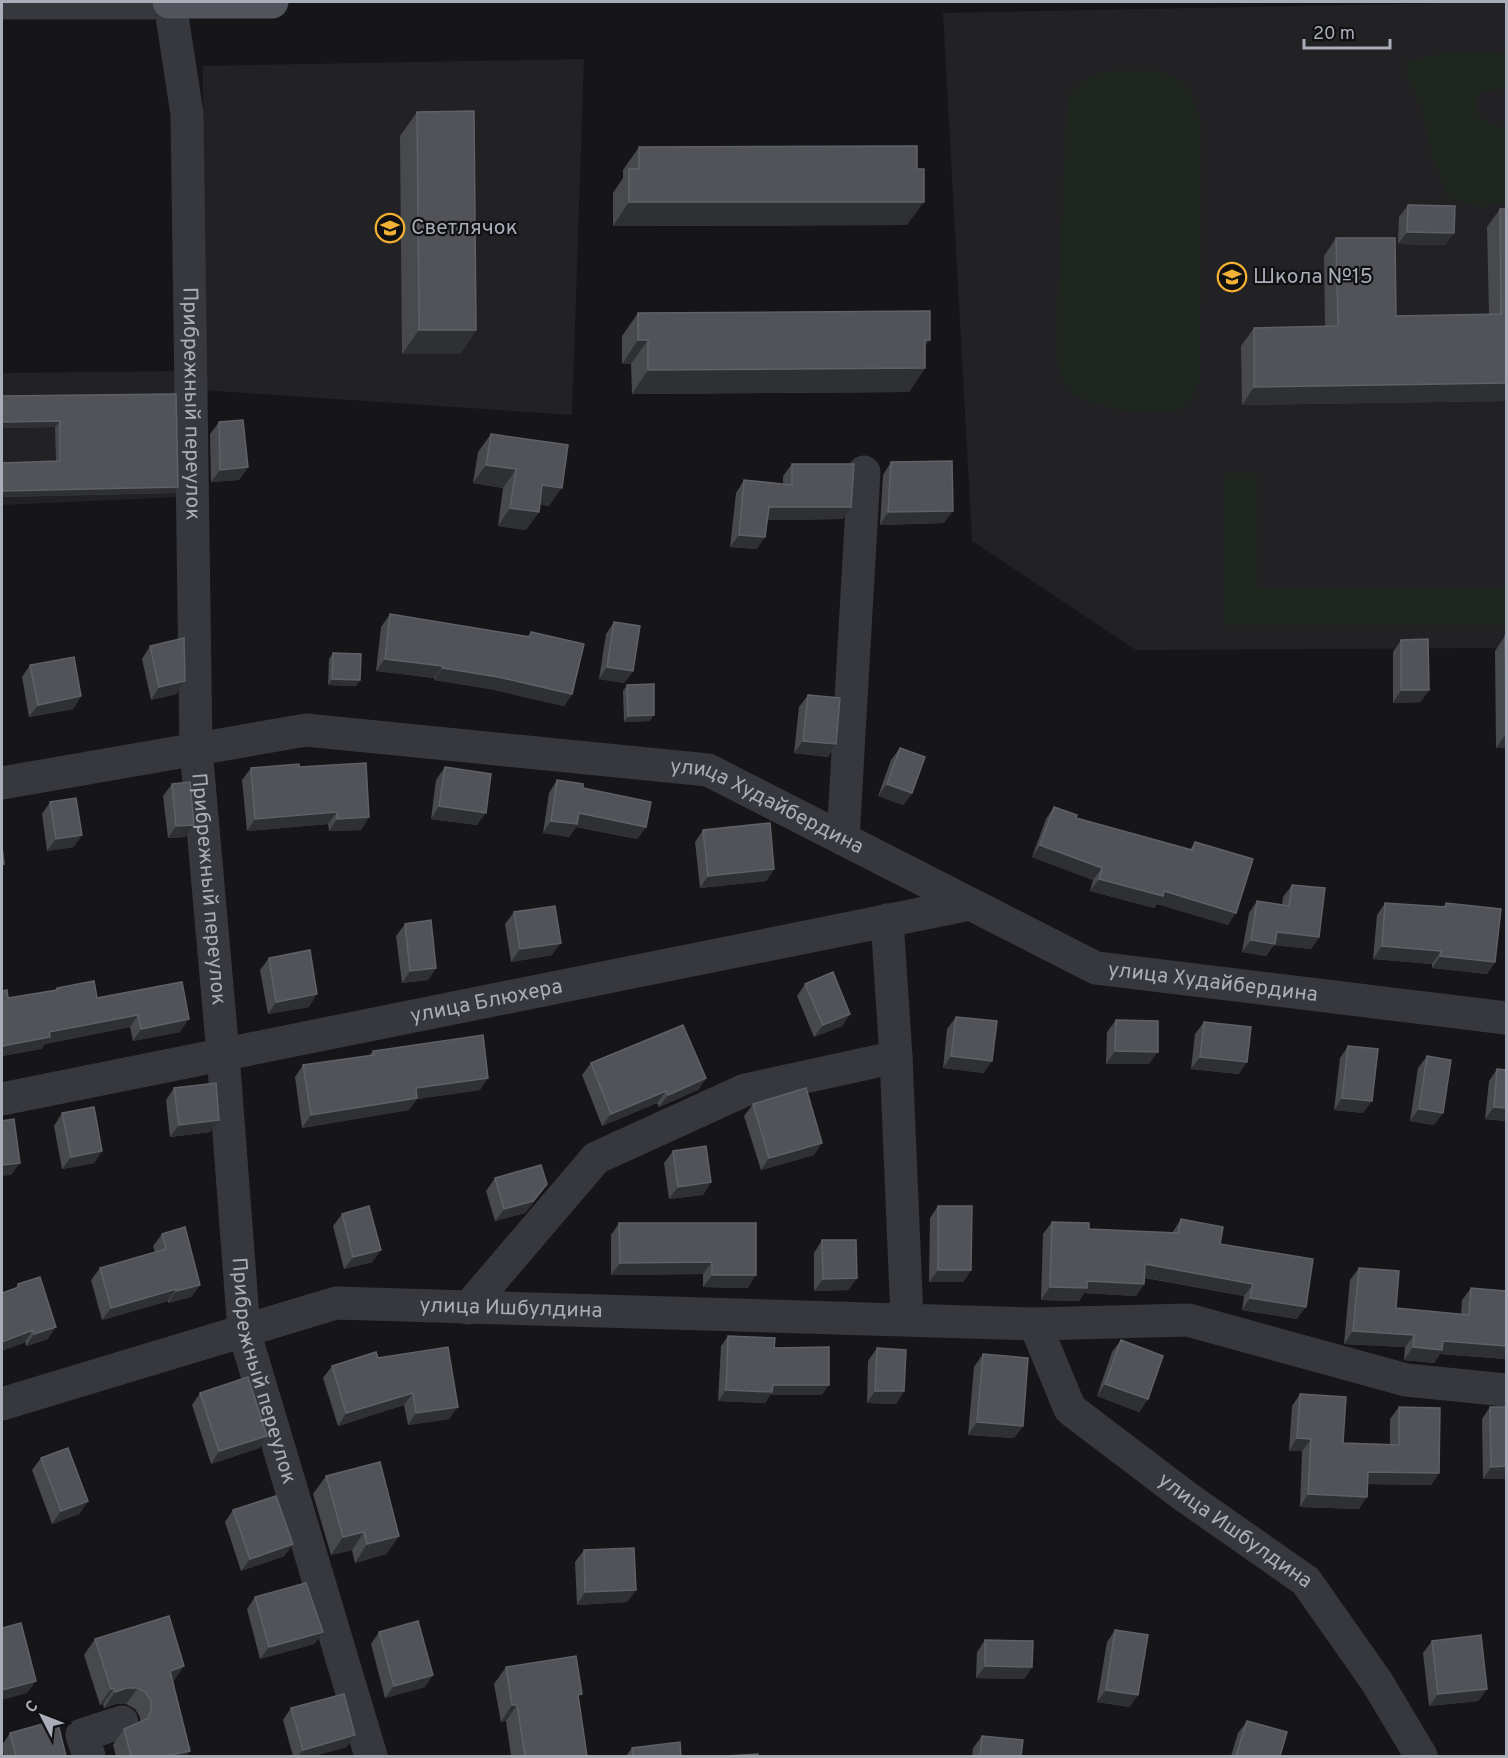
<svg xmlns="http://www.w3.org/2000/svg" width="1508" height="1758" font-family="Overpass,sans-serif">
<rect width="100%" height="100%" fill="#161618"/>
<!-- built -->
<path fill="#222225" d="M1506 2V648L1136 650 972 541 943 13Z
M584 59 572 415 202 390 203 66Z
M184 371 180 497 2 505V373Z"/>
<!-- green -->
<path fill="#1e261f" d="M1451 51 1506 54V88L1482 92 1477 99 1478 117 1506 129V202L1480 207 1449 198 1432 158 1422 108 1409 81 1405 62Z
M1160 71C1189 84 1194 93 1201 123L1200 379C1196 390 1194 401 1184 407 1161 421 1074 408 1063 382 1055 364 1057 341 1057 322L1067 108C1069 102 1070 94 1074 90 1095 66 1131 71 1160 71Z
M1224 473 1257 474V587H1506V626H1224Z"/>
<g fill="none" stroke-linecap="round" stroke-linejoin="round">
<!-- minor -->
<g stroke="#37383d" stroke-width="33">
<path id="s1" d="M2 3H170L187 114 196 749 223 1054 244 1331 371 1756"/>
<path id="s2" d="M2 783 306 730 708 770 1096 968 1506 1018"/>
<path d="M843 839 864 472"/>
<path d="M887 920 896 1057 907 1319"/>
<path id="s3" d="M2 1099 970 904"/>
<path d="M468 1308 596 1158 745 1090 896 1057"/>
<path id="s4" d="M1035 1324 1070 1409 1186 1497 1306 1581 1377 1682 1421 1756"/>
<path id="s5" d="M2 1404 336 1303 1035 1324 1188 1320 1406 1380 1506 1390"/>
<path d="M89 1756 82 1735 122 1722"/>
</g>
<!-- major -->
<path stroke="#53555c" stroke-width="33" d="M169 2H272"/>
</g>
<!-- wall -->
<path fill="#47494d" d="M417 112 476 330 460 354H402L400 136Z
M639 147 907 225 613 226V193L623 178V170Z
M1408 205 1445 245 1398 244 1399 217Z
M1500 209H1506V401L1242 405 1241 346 1254 328 1325 326 1324 256 1336 238 1396 316 1489 314 1487 227Z
M638 313 925 347V368L909 392 632 394 631 364H622V336Z
M176 394 178 487 174 493 2 497V463L56 461 55 427 2 428V396Z
M219 422 248 467 239 480 211 482 210 434Z
M491 434 549 506 540 504 539 512 526 530 498 526 503 488 473 483 478 452Z
M891 462 944 523 880 525 883 475Z
M792 464 843 519 767 520 757 549 730 547 736 493 744 480 783 485V476Z
M390 614 528 636 531 632 572 694 564 706 490 689 434 680V678L376 671 381 627Z
M614 622 633 671 624 683 599 679 606 634Z
M1505 636H1506V748H1496L1495 651Z
M1401 640 1429 690 1420 702 1393 703V652Z
M150 646 185 681 176 694 151 700 142 659Z
M333 653 360 680 356 686 328 685 329 659Z
M30 665 81 696 73 709 29 717 22 677Z
M627 685 650 721 624 722 623 691Z
M808 695 836 744 828 757 794 753 799 707Z
M900 748 912 793 903 805 878 796 891 760Z
M299 767 369 817 361 830 329 831 328 824 247 831 242 780 251 768Z
M445 767 477 825 431 819 436 780Z
M557 780 583 788 646 827 637 839 576 827 569 837 543 833 549 793Z
M172 784 194 825 185 837 168 838 163 796Z
M50 802 74 847 47 851 42 814Z
M1054 807 1076 818 1190 850 1195 842 1228 925 1157 904 1154 908 1090 891 1093 880 1032 857 1046 819Z
M703 830 774 869 766 881 700 888 695 842Z
M1292 885 1319 937 1311 949 1274 945 1266 956 1242 952 1249 913 1257 901 1282 905 1283 897Z
M1385 903 1443 907 1446 903 1495 962 1487 974 1432 968V964L1373 959 1377 915Z
M514 912 552 955 511 962 505 924Z
M405 924 436 968 428 980 402 983 396 936Z
M269 958 309 1007 268 1014 260 970Z
M805 984 850 1014 842 1026 814 1037 797 996Z
M57 988 97 998 180 1032 133 1041 130 1027 45 1044 41 1049 2 1056V991L8 998 55 990Z
M956 1017 984 1073 943 1068 947 1029Z
M1116 1020 1149 1064H1106L1107 1032Z
M1204 1022 1239 1074 1191 1069 1195 1034Z
M1348 1046 1363 1113 1334 1110 1340 1058Z
M373 1051 480 1090 417 1099 409 1110 302 1128 295 1077 303 1065 369 1056Z
M1427 1056 1434 1125 1410 1121 1418 1068Z
M591 1063 706 1078 698 1090 659 1107 657 1103 602 1126 582 1075Z
M1497 1069 1506 1121 1485 1119 1489 1081Z
M174 1088 210 1132 170 1137 166 1100Z
M753 1104 814 1155 761 1170 744 1116Z
M62 1113 102 1151 94 1163 62 1169 54 1126Z
M673 1151 711 1182 703 1195 669 1199 664 1163Z
M495 1178 538 1197 525 1213 495 1221 486 1191Z
M938 1206 971 1270 963 1282H929L930 1218Z
M342 1214 381 1250 372 1262 344 1269 333 1226Z
M1181 1219 1220 1244 1297 1319 1242 1310 1244 1296 1145 1278 1144 1284 1136 1296 1084 1293 1079 1301 1041 1300 1043 1234 1052 1222 1089 1229 1172 1233Z
M619 1223H756L748 1288 703 1287V1274L611 1275V1235Z
M162 1234 200 1285 191 1297 168 1303V1301L102 1320 91 1280 100 1268 155 1252 153 1246Z
M822 1240 857 1278 848 1290 814 1291V1253Z
M1359 1268 1396 1308 1461 1315 1462 1300 1471 1288 1506 1291V1359L1440 1354 1434 1363 1404 1360 1405 1347 1344 1344 1350 1280Z
M18 1284 48 1339 26 1346 15 1289Z
M728 1336 774 1348 822 1395H770L765 1403 718 1401 721 1346Z
M1121 1340 1148 1399 1139 1412 1097 1396 1112 1352Z
M877 1348 904 1391 896 1404 867 1403 868 1361Z
M983 1354 1023 1426 1014 1438 968 1435 974 1367Z
M378 1358 449 1419 408 1425 404 1405 338 1426 323 1378 332 1366Z
M200 1393 267 1436 259 1448 211 1464 192 1405Z
M1300 1394 1343 1443 1390 1444V1419L1399 1407 1439 1473 1431 1485 1368 1484 1359 1509 1300 1507 1302 1451H1289L1292 1406Z
M1490 1407H1506V1479H1483L1482 1419Z
M41 1458 88 1501 79 1514 52 1524 32 1470Z
M326 1476 399 1536 386 1554 355 1563 352 1550 331 1555 313 1494Z
M233 1510 293 1544 284 1556 241 1571 225 1522Z
M584 1550 636 1590 627 1602 577 1605 575 1562Z
M255 1597 323 1632 314 1644 260 1659 247 1609Z
M1115 1630 1130 1707 1097 1702 1107 1642Z
M379 1632 425 1687 385 1698 371 1644Z
M95 1639 173 1682 190 1751 186 1756H116L113 1745 124 1729 140 1722V1717L135 1709 126 1704H116L104 1708 103 1704 100 1705 84 1655Z
M985 1640 1032 1667 1024 1679 976 1678 977 1652Z
M1432 1641 1487 1689 1478 1701 1429 1706 1423 1653Z
M506 1667 579 1699 587 1756H511L506 1721 501 1722 494 1684Z
M291 1708 347 1747 313 1756H293L283 1720Z
M1247 1721 1280 1756H1231L1238 1733Z
M10 1733 66 1756H4L2 1745Z
M982 1736 1021 1756H972L973 1748Z
M632 1748 681 1756H626Z"/>
<!-- shaded-wall -->
<path fill="#2f3033" d="M629 202H924L907 225 613 226Z
M1407 232 1454 233 1445 245 1398 244Z
M419 330H476L460 354H402Z
M638 340H648L631 364H622Z
M925 340H930L913 363Z
M925 368 909 392 632 394 648 370Z
M1506 383V401L1242 405 1254 387Z
M60 421 55 427 2 428V422Z
M486 465 516 469 503 488 473 483Z
M248 467 239 480 211 482 220 470Z
M542 485 562 488 549 506 530 503Z
M178 487 174 493 2 497V491Z
M769 507H851L843 519 760 520Z
M510 508 539 512 526 530 498 526Z
M953 511 944 523 880 525 888 512Z
M739 535 765 537 757 549 730 547Z
M385 659 443 666 434 678 376 671Z
M607 667 633 671 624 683 599 679Z
M442 668 498 677 572 694 564 706 490 689 434 680Z
M332 679 360 680 356 686 328 685Z
M185 681 176 694 151 700 159 687Z
M1401 690H1429L1420 702 1393 703Z
M81 696 73 709 29 717 38 705Z
M654 715 650 721 624 722 628 716Z
M1506 734V748H1496Z
M803 741 836 744 828 757 794 753Z
M887 784 912 793 903 805 878 796Z
M439 806 486 813 477 825 431 819Z
M337 812 328 824 247 831 255 819Z
M579 813 646 827 637 839 576 827 569 837 543 833 551 821Z
M369 817 361 830 329 831 337 819Z
M194 825 185 837 168 838 176 826Z
M82 835 74 847 47 851 56 839Z
M1040 845 1102 868 1093 880 1032 857Z
M774 869 766 881 700 888 708 876Z
M1099 879 1164 891 1236 913 1228 925 1157 904 1154 908 1090 891Z
M1277 932 1319 937 1311 949 1274 945 1266 956 1242 952 1251 940Z
M561 943 552 955 511 962 520 949Z
M1382 946 1441 951 1432 964 1373 959Z
M1440 956 1495 962 1487 974 1432 968Z
M436 968 428 980 402 983 410 971Z
M317 994 309 1007 268 1014 276 1002Z
M850 1014 842 1026 814 1037 823 1025Z
M138 1015 130 1027 45 1044 41 1049 2 1056V1046L49 1032Z
M189 1019 180 1032 133 1041 141 1029Z
M1115 1051 1158 1052 1149 1064H1106Z
M951 1056 992 1061 984 1073 943 1068Z
M1200 1057 1247 1062 1239 1074 1191 1069Z
M488 1078 480 1090 417 1099 409 1110 302 1128 311 1115 416 1088Z
M706 1078 698 1090 659 1107 668 1095Z
M666 1091 657 1103 602 1126 611 1114Z
M1342 1098 1372 1101 1363 1113 1334 1110Z
M1494 1107 1506 1108V1121L1485 1119Z
M1419 1109 1443 1113 1434 1125 1410 1121Z
M219 1120 210 1132 170 1137 179 1125Z
M822 1143 814 1155 761 1170 769 1158Z
M102 1151 94 1163 62 1169 71 1157Z
M20 1163 11 1175 2 1176V1165Z
M711 1182 703 1195 669 1199 678 1187Z
M547 1184 538 1197 525 1213 495 1221 504 1209Z
M381 1250 372 1262 344 1269 353 1257Z
M712 1262 703 1274 611 1275 620 1263Z
M1145 1264 1253 1284 1244 1296 1137 1276Z
M938 1270H971L963 1282H929Z
M712 1275H756L748 1288 703 1287Z
M857 1278 848 1290 814 1291 823 1279Z
M1087 1281 1144 1284 1136 1296 1084 1293 1079 1301 1041 1300 1050 1287Z
M200 1285 191 1297 168 1303 176 1291Z
M176 1289 168 1301 102 1320 111 1308Z
M1250 1298 1306 1307 1297 1319 1242 1310Z
M56 1327 48 1339 26 1346 34 1334Z
M33 1330 24 1343 2 1351V1342Z
M1353 1331 1414 1335 1405 1347 1344 1344Z
M1443 1341 1506 1346V1359L1440 1354 1434 1363 1404 1360 1413 1347Z
M1105 1384 1148 1399 1139 1412 1097 1396Z
M773 1385H829L822 1395H770L765 1403 718 1401 726 1390Z
M875 1391H904L896 1404 867 1403Z
M413 1393 404 1405 338 1426 346 1413Z
M458 1407 449 1419 408 1425 416 1413Z
M977 1422 1023 1426 1014 1438 968 1435Z
M267 1436 259 1448 211 1464 219 1451Z
M1297 1438 1311 1439 1302 1451H1289Z
M1506 1466V1479H1483L1491 1467Z
M1368 1472 1439 1473 1431 1485 1360 1484Z
M1308 1494 1367 1497 1359 1509 1300 1507Z
M88 1501 79 1514 52 1524 61 1511Z
M364 1532 352 1550 331 1555 343 1537Z
M399 1536 386 1554 355 1563 367 1544Z
M293 1544 284 1556 241 1571 250 1559Z
M636 1590 627 1602 577 1605 585 1592Z
M323 1632 314 1644 260 1659 269 1647Z
M184 1666 173 1682 159 1687 170 1671Z
M985 1666 1032 1667 1024 1679 976 1678Z
M433 1675 425 1687 385 1698 394 1686Z
M36 1681 27 1693 2 1700V1690Z
M114 1688 103 1704 100 1705 111 1689Z
M127 1688H138L126 1704H116L104 1708 115 1692Z
M1487 1689 1478 1701 1429 1706 1438 1694Z
M1106 1690 1138 1695 1130 1707 1097 1702Z
M512 1705H517L506 1721 501 1722Z
M355 1735 347 1747 313 1756H298L303 1750Z
M190 1751 186 1756H166Z"/>
<!-- building -->
<path fill="#525359" stroke="#5f6168" stroke-width="1.5" d="M474 111 476 330H419L417 112Z
M917 146V169H924V202H629V169H639V147Z
M1408 205 1455 206 1454 233 1407 232Z
M1500 209H1506V383L1254 387V328L1338 326 1336 238H1395L1396 316 1501 314Z
M930 311V340H925V368L648 370V340H638V313Z
M176 394 178 487 2 491V463L60 461V421L2 422V396Z
M243 420 248 467 220 470 219 422Z
M491 434 568 445 562 488 542 485 539 512 510 508 516 469 486 465Z
M952 461 953 511 888 512 891 462Z
M792 464H854L851 507H769L765 537 739 535 744 480 792 485Z
M390 614 530 637 531 632 584 644 572 694 498 677 442 668 443 666 385 659Z
M614 622 640 626 633 671 607 667Z
M1505 636H1506V709Z
M184 638 185 681 159 687 150 646Z
M1428 639 1429 690H1401V640Z
M333 653 361 654 360 680 332 679Z
M74 657 81 696 38 705 30 665Z
M654 684V715L628 716 627 685Z
M808 695 840 698 836 744 803 741Z
M900 748 925 757 912 793 887 784Z
M366 763 369 817 337 819V812L255 819 251 768 299 764V767Z
M445 767 491 774 486 813 439 806Z
M557 780 583 784V788L651 802 646 827 579 813 577 824 551 821Z
M190 782 194 825 176 826 172 784Z
M76 798 82 835 56 839 50 802Z
M1054 807 1077 815 1076 818 1192 850 1195 842 1253 859 1236 913 1164 891 1163 896 1099 879 1102 868 1040 845Z
M770 823 774 869 708 876 703 830Z
M2 847 4 864 2 865Z
M1292 885 1325 888 1319 937 1277 932 1275 944 1251 940 1257 901 1289 906Z
M1385 903 1446 907V903L1501 909 1495 962 1440 956 1441 951 1382 946Z
M555 906 561 943 520 949 514 912Z
M431 920 436 968 410 971 405 924Z
M310 950 317 994 276 1002 269 958Z
M833 972 850 1014 823 1025 805 984Z
M94 981 97 998 182 982 189 1019 141 1029 138 1015 49 1032 50 1037 2 1046V991L7 990 8 998 57 990V988Z
M956 1017 997 1021 992 1061 951 1056Z
M1116 1020 1158 1021V1052L1115 1051Z
M1204 1022 1251 1027 1247 1062 1200 1057Z
M683 1025 706 1078 668 1095 666 1091 611 1114 591 1063Z
M483 1035 488 1078 416 1088 417 1098 311 1115 303 1065 374 1055 373 1051Z
M1348 1046 1378 1049 1372 1101 1342 1098Z
M1427 1056 1451 1060 1443 1113 1419 1109Z
M1497 1069 1506 1070V1108L1494 1107Z
M216 1083 219 1120 179 1125 174 1088Z
M806 1088 822 1143 769 1158 753 1104Z
M94 1107 102 1151 71 1157 62 1113Z
M14 1119 20 1163 2 1165V1121Z
M706 1146 711 1182 678 1187 673 1151Z
M541 1165 547 1184 533 1201 504 1209 495 1178Z
M369 1206 381 1250 353 1257 342 1214Z
M938 1206H972L971 1270H938Z
M1181 1219 1223 1227 1220 1244 1313 1259 1306 1307 1250 1298 1253 1284 1145 1264 1144 1284 1087 1281V1288L1050 1287 1052 1222 1089 1223V1229L1178 1233Z
M619 1223H756V1275H712V1262L620 1263Z
M185 1227 200 1285 176 1291V1289L111 1308 100 1268 166 1249 162 1234Z
M822 1240H856L857 1278 823 1279Z
M1359 1268 1399 1271 1396 1308 1469 1315 1471 1288 1506 1291V1346L1443 1341 1442 1350 1413 1347 1414 1335 1353 1331Z
M40 1277 56 1327 34 1334 33 1330 2 1342V1293L19 1287 18 1284Z
M728 1336 775 1338 774 1348 829 1347V1385H773L772 1392 726 1390Z
M1121 1340 1163 1356 1148 1399 1105 1384Z
M448 1347 458 1407 416 1413 413 1393 346 1413 332 1366 376 1352 378 1358Z
M877 1348 906 1350 904 1391H875Z
M983 1354 1028 1358 1023 1426 977 1422Z
M248 1377 267 1436 219 1451 200 1393Z
M1300 1394 1346 1397 1343 1443 1399 1445V1407L1440 1408 1439 1473 1368 1472 1367 1497 1308 1494 1311 1439 1297 1438Z
M1490 1407H1506V1466L1491 1467Z
M68 1448 88 1501 61 1511 41 1458Z
M380 1462 399 1536 367 1544 364 1532 343 1537 326 1476Z
M276 1496 293 1544 250 1559 233 1510Z
M634 1548 636 1590 585 1592 584 1550Z
M306 1583 323 1632 269 1647 255 1597Z
M169 1616 184 1666 170 1671 190 1751 166 1756H131L124 1729 147 1719 151 1711V1701L146 1693 138 1688H127L115 1692 114 1688 111 1689 95 1639Z
M418 1621 433 1675 394 1686 379 1632Z
M21 1623 36 1681 2 1690V1628Z
M1115 1630 1148 1635 1138 1695 1106 1690Z
M1481 1635 1487 1689 1438 1694 1432 1641Z
M985 1640 1033 1641 1032 1667 985 1666Z
M576 1656 582 1694 578 1695 587 1756H524H525L517 1705H512L506 1667Z
M344 1694 355 1735 303 1750 291 1708Z
M57 1720 66 1756H16L10 1733Z
M1247 1721 1287 1732 1280 1756H1236Z
M982 1736 1023 1740 1021 1756H980Z
M680 1742 681 1756H633L632 1748Z
M758 1754V1756H726Z"/>
<!-- icons -->
<defs>
<g id="school-ring" transform="scale(1.5)"><circle r="9.5" fill="#111113" stroke="#f2b134" stroke-width="1.5"/><path d="M0-5L7-2L0 1L-7-2ZM-4 1L0 2.5L4 1V4Q0 6-4 4Z" fill="#f2b134"/></g>
</defs>
<g fill-rule="evenodd">
<use href="#school-ring" x="390" y="228"/>
<use href="#school-ring" x="1232" y="277"/>
</g>
<g text-anchor="middle" dominant-baseline="central" stroke-width="4.5" stroke-linejoin="round" paint-order="stroke">
<!-- poi labels -->
<g font-size="21" fill="#a8adb8" stroke="#111113" text-anchor="start">
<text x="411" y="228">Светлячок</text>
<text x="1253" y="277">Школа №15</text>
</g>
<!-- street labels -->
<g font-size="21" fill="#a8adb8" stroke="#111113">
<text stroke="none"><textPath href="#s1" startOffset="570">Прибрежный переулок</textPath></text>
<text stroke="none"><textPath href="#s2" startOffset="780">улица Худайбердина</textPath></text>
<text stroke="none"><textPath href="#s1" startOffset="1056">Прибрежный переулок</textPath></text>
<text stroke="none"><textPath href="#s2" startOffset="1266">улица Худайбердина</textPath></text>
<text stroke="none"><textPath href="#s3" startOffset="494">улица Блюхера</textPath></text>
<text stroke="none"><textPath href="#s5" startOffset="524">улица Ишбулдина</textPath></text>
<text stroke="none"><textPath href="#s1" startOffset="1542">Прибрежный переулок</textPath></text>
<text stroke="none"><textPath href="#s4" startOffset="297">улица Ишбулдина</textPath></text>
</g>
</g>
<!-- border -->
<rect width="1508" height="1758" fill="none" stroke="#a8adb8" stroke-width="6"/>
<!-- north arrow -->
<g transform="translate(42 1716) rotate(312)" stroke="#111113" stroke-width="4.5" paint-order="stroke">
<path d="M0-4.5L10 22L0 15L-10 22Z" fill="#a8adb8"/>
<text y="-9" font-size="16" font-weight="bold" text-anchor="middle" fill="#a8adb8">С</text>
</g>
<!-- scale -->
<path d="M1304 39v9h86v-9" fill="none" stroke="#a8adb8" stroke-width="3"/>
<text x="1313" y="39" font-size="18" fill="#a8adb8" stroke="#111113" stroke-width="4.5" paint-order="stroke">20 m</text>
</svg>
